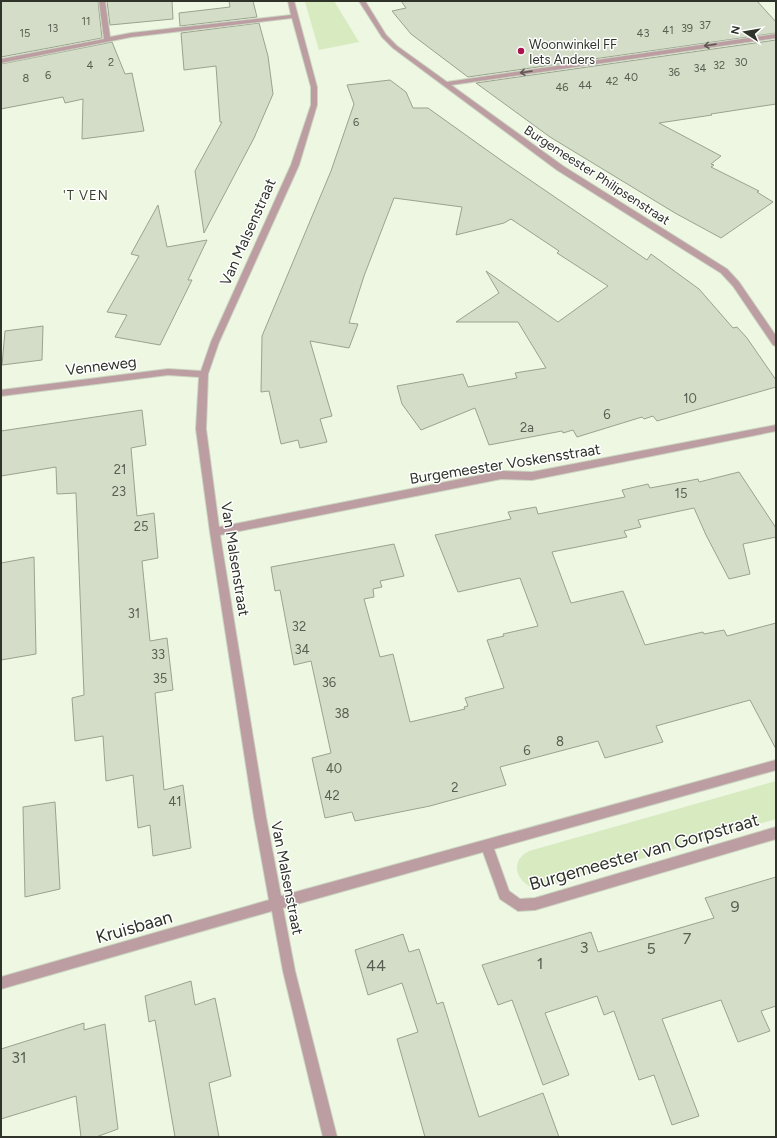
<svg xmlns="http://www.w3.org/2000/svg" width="777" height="1138" font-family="Figtree,sans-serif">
<rect width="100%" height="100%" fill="#edf7e1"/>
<!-- green -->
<path fill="#d7eac0" d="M309 1H334L359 42 319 50 305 2Z
M776 781V819L539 889C518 886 507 862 529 851Z"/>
<!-- building -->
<path fill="#d3ddc7" stroke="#9aa38f" d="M1 1H98L102 38 1 57Z
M107 1H172L173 19 110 25Z
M229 1H253L257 17 180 26 179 13 230 7Z
M401 1H757L776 22V33L468 77 411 34 392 11 406 8Z
M259 23 268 56 273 94 254 138 204 233 195 171 222 122H220L216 66 184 70 181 33Z
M776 40V104L711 114 712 115 659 123 721 156 711 164 714 165 711 167 759 191 757 192 773 202 721 238 675 213 550 137 476 83Z
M112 42 125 74 132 73 144 131 82 139 83 99 65 103 63 97 1 109V64Z
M390 80 406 92 413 108H428L505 163 647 260 651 254 699 289 733 328 737 327 747 338 776 380V387L657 421 653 416 644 419 642 417 577 437 573 430 563 433 562 431 489 445 475 408 421 430 402 404 397 386 463 374 468 387 517 378 515 373 546 368 518 322H456L499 293 486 271 558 322 608 286 557 253 559 251 511 219 504 223 456 235 462 207 394 198 364 276 349 323 358 324 349 348 310 341 332 416 320 419 327 442 300 448 298 440 281 444 269 391 261 392 262 336 331 171 354 104 347 85Z
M158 205 167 247 207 240 188 280H192L160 345 115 337 127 315 107 312 139 256 131 254Z
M43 326 42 360 2 365 5 331Z
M142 410 146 445 131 448 137 516 154 513 158 558 142 561 150 641 167 638 173 690 155 693 164 790 183 785 191 848 153 856 150 825 138 828 133 775 106 781 103 736 75 741 72 698 84 695 76 493 57 494 56 467 1 476V431Z
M739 472 776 528V537L743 544 750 574 729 579 706 535 694 508 638 520 641 527 624 531 627 537 552 552 571 603 623 591 645 645 703 632 704 634 724 630 727 636 776 623V749L750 700 656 726 663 742 605 758 598 741 500 767 506 785 430 806 355 821 352 812 325 818 312 758 331 753 311 661 294 665 280 590 275 591 271 567 394 544 404 576 380 581 382 587 373 589 374 597 364 599 380 657 393 654 410 722 465 709 464 707 468 706 465 698 504 688 487 640 504 636 503 634 538 626 520 578 458 592 435 535 511 519 508 512 536 507 538 514 625 497 622 490 648 484 650 488 698 479 699 482Z
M34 557 36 654 1 660V563Z
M55 802 60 889 25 897 23 807Z
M776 877V1006L761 1011 770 1031 738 1042 721 1000 662 1019 699 1116 672 1125 654 1075 639 1080 614 1011 604 1015 597 996 545 1013 569 1075 543 1085 512 1000 498 1005 482 965 591 932 598 952 714 918 705 898Z
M403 934 409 952 419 949 437 1004 443 1002 479 1117 543 1093 559 1137H425L397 1039 418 1032 402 983 368 995 355 950Z
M191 981 195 1005 215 998 231 1076 209 1083 219 1137H175L155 1020 149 1022 145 996Z
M84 1023V1030L105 1024 118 1129 96 1137H81L76 1096 1 1119V1049Z"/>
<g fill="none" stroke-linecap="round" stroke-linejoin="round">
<!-- street casing -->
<g stroke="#cbd4c0" stroke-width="2">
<path id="street" d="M99 1H105L110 37 131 33 291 15 288 1H294L317 87V105L299 165 219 342 208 374 206 429 219 527 501 471 532 472 776 425V431L532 480 501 479 220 535 266 817 281 896 776 760V770L494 849 509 891 520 899 535 898 776 827V839L535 910 518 911 500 899 483 852 283 908 295 971 337 1137H323L283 971 272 911 1 989V977L269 900 254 817 210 532 196 429 199 377 168 375 1 396V390L168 369 201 371 211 342 291 165 311 105V87L292 18 131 37 1 63V59L104 39Z
M359 1H365L386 35 397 46 447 82 776 34V38L451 85 563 166 727 269 739 282 776 336V346L773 345 733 286 721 273 557 170 393 48 382 37Z"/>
</g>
<!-- street -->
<use href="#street" fill="#bb9da2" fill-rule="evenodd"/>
</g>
<!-- one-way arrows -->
<defs><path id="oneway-shaft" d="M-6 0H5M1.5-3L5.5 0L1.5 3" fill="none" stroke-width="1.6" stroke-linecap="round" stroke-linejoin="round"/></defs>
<g stroke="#605854">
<use href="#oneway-shaft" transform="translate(710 45) rotate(172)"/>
<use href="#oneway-shaft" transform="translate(526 72) rotate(172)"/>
</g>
<!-- markers -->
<circle fill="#a8144b" stroke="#fff" stroke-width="1.5" cx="521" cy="51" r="4"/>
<g text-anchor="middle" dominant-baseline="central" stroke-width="3" stroke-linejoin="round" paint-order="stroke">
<!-- far-number labels -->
<g font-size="11" fill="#585e51">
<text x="86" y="21">11</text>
<text x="705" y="25">37</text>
<text x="53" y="28">13</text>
<text x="687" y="28">39</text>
<text x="668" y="30">41</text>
<text x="25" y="33">15</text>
<text x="643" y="33">43</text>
<text x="111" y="62">2</text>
<text x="741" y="62">30</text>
<text x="90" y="65">4</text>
<text x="719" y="65">32</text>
<text x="700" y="68">34</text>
<text x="674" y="72">36</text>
<text x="48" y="75">6</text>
<text x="631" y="77">40</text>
<text x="26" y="78">8</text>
<text x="612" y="81">42</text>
<text x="585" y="85">44</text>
<text x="562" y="87">46</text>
<text x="356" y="122">6</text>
</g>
<!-- far-poi labels -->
<g font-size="13" fill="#2f332a" stroke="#fff" text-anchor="start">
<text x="529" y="44">Woonwinkel FF<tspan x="529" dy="15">Iets Anders</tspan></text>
</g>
<!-- far-street labels -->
<g font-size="13" fill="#2f332a" stroke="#fff">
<text transform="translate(597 175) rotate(33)">Burgemeester Philipsenstraat</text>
</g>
<!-- far-neighbourhood labels -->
<g font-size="13" letter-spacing="1" fill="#353d2b" stroke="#fff">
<text x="86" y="195">'T VEN</text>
</g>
<!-- number labels -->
<g font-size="13" fill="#585e51">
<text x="690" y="398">10</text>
<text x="607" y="414">6</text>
<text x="527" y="427">2a</text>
<text x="120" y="469">21</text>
<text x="119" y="491">23</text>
<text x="681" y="493">15</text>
<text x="141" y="526">25</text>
<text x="134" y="613">31</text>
<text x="299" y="626">32</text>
<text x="302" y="649">34</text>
<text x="158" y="654">33</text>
<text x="160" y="678">35</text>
<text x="329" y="682">36</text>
<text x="342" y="713">38</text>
<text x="560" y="741">8</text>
<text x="527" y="750">6</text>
<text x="334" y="768">40</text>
<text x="455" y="787">2</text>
<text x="332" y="795">42</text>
<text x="175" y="801">41</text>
</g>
<!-- street labels -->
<g font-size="15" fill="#2f332a" stroke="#fff">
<text transform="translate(248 232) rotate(-66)">Van Malsenstraat</text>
<text transform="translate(101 366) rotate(-7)">Venneweg</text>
<text transform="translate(505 464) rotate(-9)">Burgemeester Voskensstraat</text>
<text transform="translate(235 559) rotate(81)">Van Malsenstraat</text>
<text transform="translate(287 878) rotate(79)">Van Malsenstraat</text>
</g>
<!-- near-number labels -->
<g font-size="16" fill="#585e51">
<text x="735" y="906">9</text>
<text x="687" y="938">7</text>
<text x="584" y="947">3</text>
<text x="651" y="948">5</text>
<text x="540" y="963">1</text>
<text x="376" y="965">44</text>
<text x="19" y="1057">31</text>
</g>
<!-- near-street labels -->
<g font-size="18" fill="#2f332a" stroke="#fff">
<text transform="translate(644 852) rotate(-16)">Burgemeester van Gorpstraat</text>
<text transform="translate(134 927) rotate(-16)">Kruisbaan</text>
</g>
</g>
<!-- border -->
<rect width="777" height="1138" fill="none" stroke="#2f332a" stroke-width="4"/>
<!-- north arrow -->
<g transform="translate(745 32) rotate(282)" stroke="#ffffff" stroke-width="3" paint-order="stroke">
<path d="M0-3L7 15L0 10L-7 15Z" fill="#2f332a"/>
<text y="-6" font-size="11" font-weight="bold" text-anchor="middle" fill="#2f332a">N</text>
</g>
</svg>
